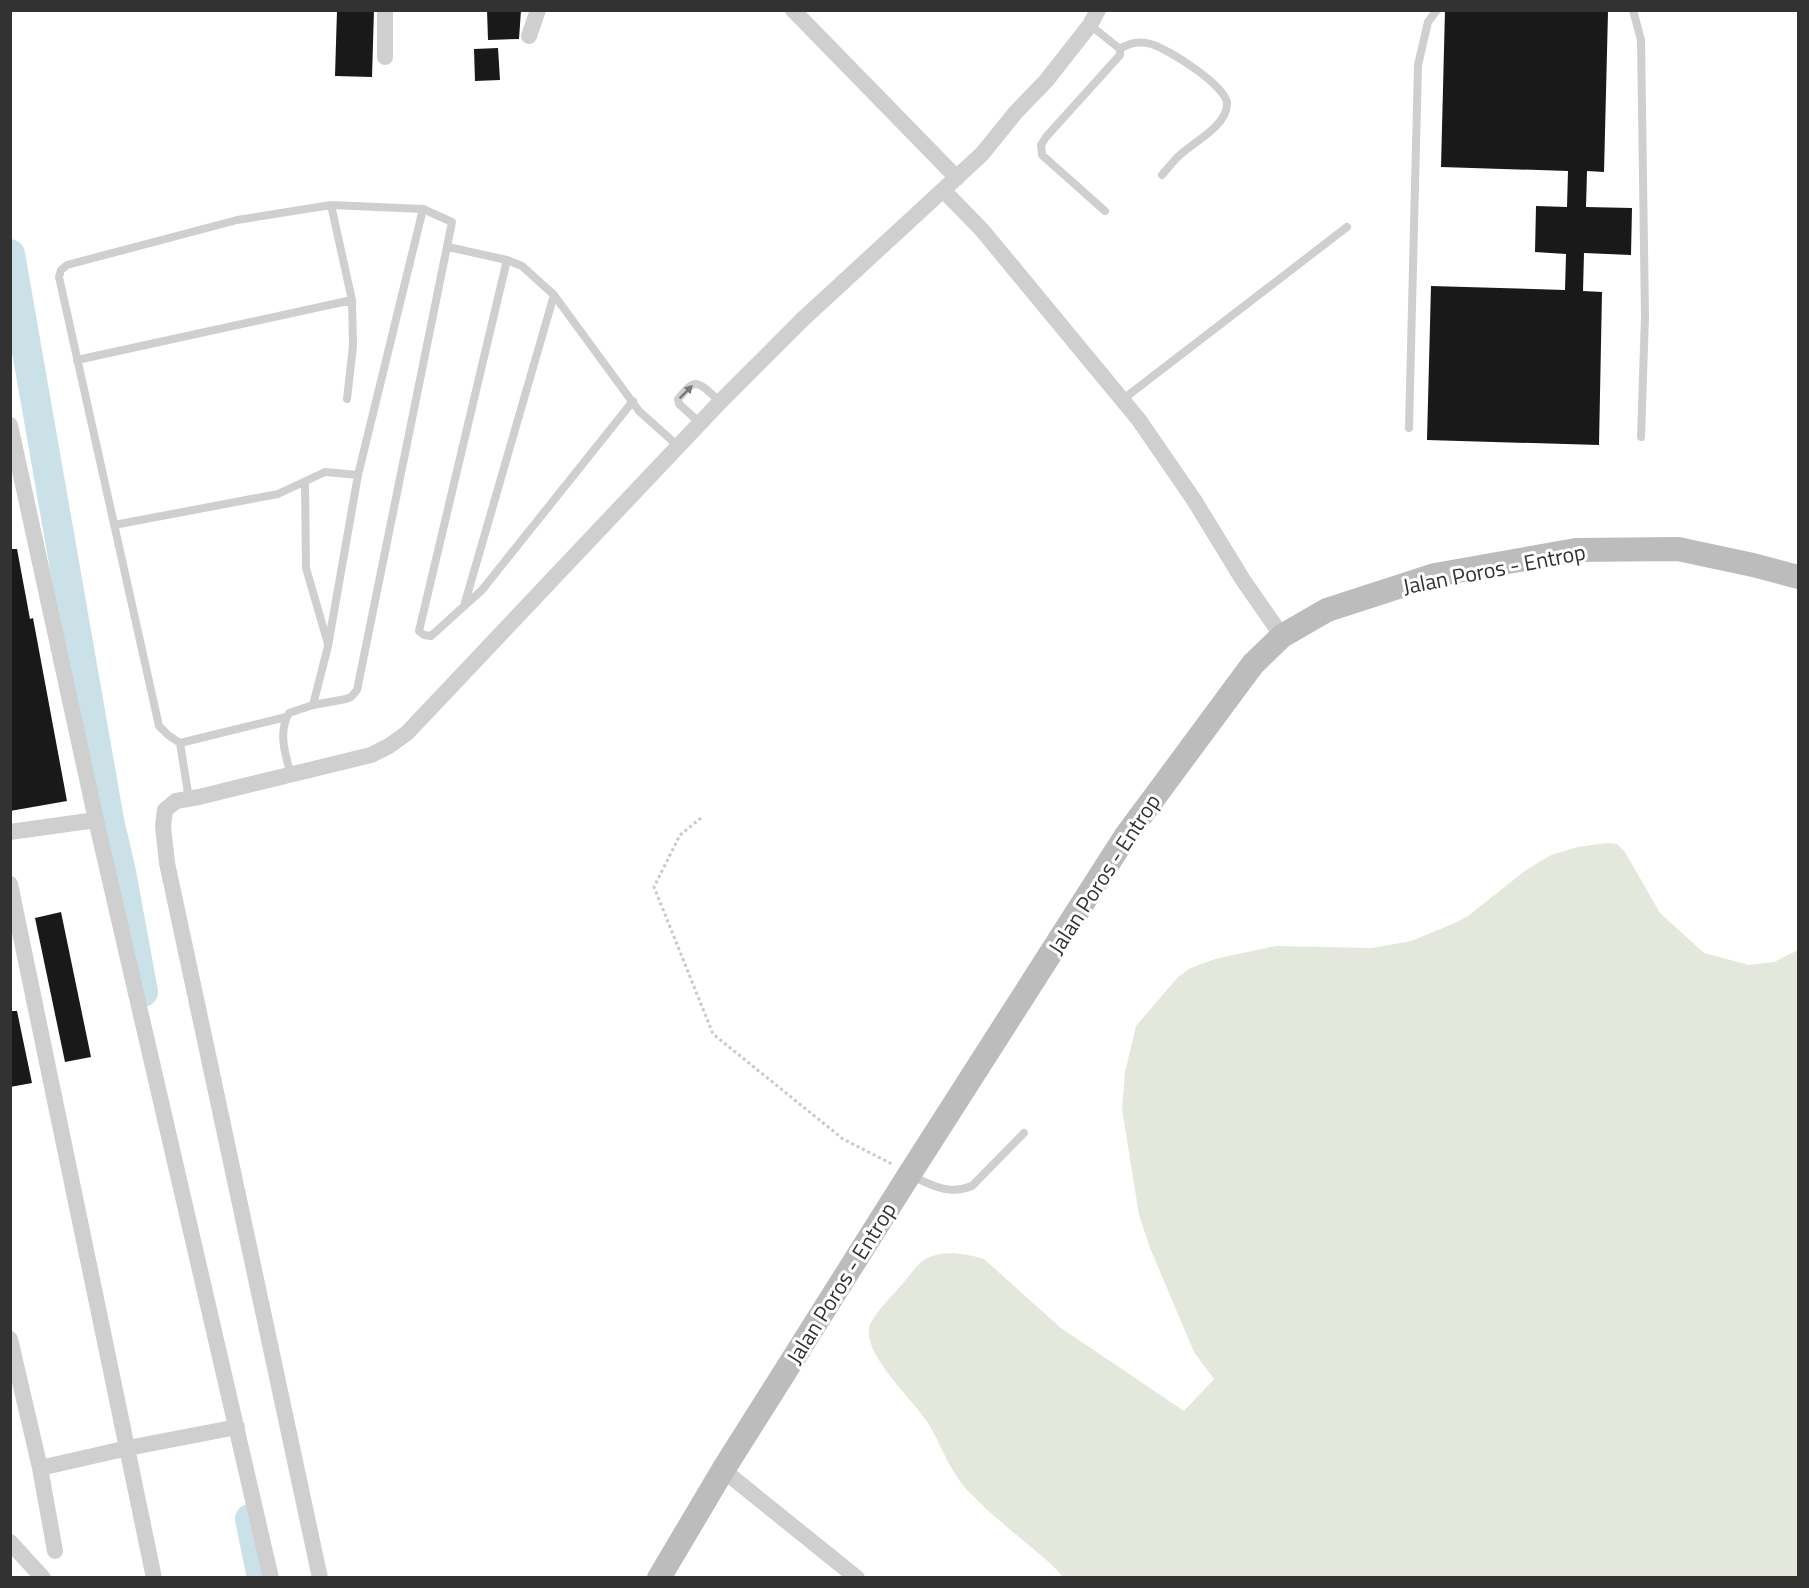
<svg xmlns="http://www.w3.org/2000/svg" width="1809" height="1588" font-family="'Titillium Web',sans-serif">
<rect width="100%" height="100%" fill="#fff"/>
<!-- green -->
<path fill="#e4e8dc" d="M1606 843 1617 844 1625 852 1660 913 1704 953 1749 965 1774 962 1798 950V1577H1063L1052 1565C1025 1541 995 1519 970 1493 950 1473 942 1446 928 1423 914 1401 864 1356 869 1328 871 1316 896 1292 904 1282 909 1276 914 1269 919 1264 936 1248 964 1253 984 1259L1061 1328 1184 1411 1214 1379 1194 1352 1150 1248 1139 1215 1122 1109 1125 1072 1136 1026 1178 977 1189 969 1201 964 1215 959 1276 946 1372 948 1411 941 1455 923 1468 916 1526 870 1551 855 1578 847Z"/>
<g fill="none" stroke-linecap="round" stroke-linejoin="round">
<!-- river -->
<path stroke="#cae1e7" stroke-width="30" d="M10 254 109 820 121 872 143 992
M250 1519 262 1578"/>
</g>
<!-- building -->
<path fill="#191919" d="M337 10H374L372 77 335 76Z
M487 10H521L519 39 488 40Z
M1445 10 1608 12 1604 172 1587 171 1586 207 1632 208 1631 255 1584 253 1583 291 1602 292 1599 445 1427 440 1431 286 1565 290 1566 254 1535 252 1536 206 1567 207 1568 171 1441 167Z
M498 48 500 80 475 81 474 49Z
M10 549H17L30 619 33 618 67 801 10 811Z
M61 912 91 1057 65 1062 35 918Z
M10 1011H17L32 1083 10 1087Z"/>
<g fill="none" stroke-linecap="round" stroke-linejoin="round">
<!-- path -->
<path stroke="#c9c9c9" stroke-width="3" stroke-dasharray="3 3" stroke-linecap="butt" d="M701 818 680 835 654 887 713 1034 843 1139 892 1164"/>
<!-- lane -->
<path stroke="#cfcfcf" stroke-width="8" d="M1633 10 1641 40 1645 316 1641 437
M1090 25 1120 49V55L1046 137 1041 145 1042 155 1105 211
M1120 49C1129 43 1140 41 1151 44 1168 49 1229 87 1227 105 1226 126 1194 142 1181 154 1174 160 1168 168 1162 175
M331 205 352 300 353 346 347 399
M448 247 507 260 522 266 554 295 639 411 678 446
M507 260 419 631 424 635 431 636 482 590 633 401
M77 360 352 300
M1122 400 1347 227
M700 423 679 404 678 399C682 395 687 387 692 385 700 380 714 397 720 402
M1409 428 1418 65 1428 22 1437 10
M305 482 306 568 328 644
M114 525 278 494 325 472 358 475
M464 606 554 295
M313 705 328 646 358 475 423 209
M286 717 180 743 168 735 159 726 59 277 61 270 67 265 237 220 331 205 423 209 452 222 357 690 351 697 346 699 313 705 289 713C278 731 285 755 291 775
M180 743 189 799
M912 1176C933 1186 949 1195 972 1186L1024 1133"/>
<!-- street -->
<path stroke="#cfcfcf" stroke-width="16" d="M793 10 957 178
M529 36 538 10
M385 57V10
M943 190 982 230 1139 420 1194 500 1243 580 1282 636
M10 425 96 820 271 1578
M10 832 96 820
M10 884 154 1578
M10 1339 40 1468 55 1551
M40 1468 128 1448 237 1427
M723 1470 857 1578
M10 1542 43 1578
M320 1578 167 863 163 826 165 810 176 801 199 797 371 755 389 746 407 733 720 402 803 319 982 154 1016 112 1046 81 1090 25 1098 10"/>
<!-- secondary -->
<path stroke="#bcbcbc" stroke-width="24" d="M659 1578 723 1470 909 1175 1125 837 1253 664 1282 636 1327 610 1435 575 1576 550 1678 549 1753 565 1798 577"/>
</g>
<!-- one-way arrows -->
<defs><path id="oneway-solid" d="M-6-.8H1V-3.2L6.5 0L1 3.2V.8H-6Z" transform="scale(1.5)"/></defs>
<use fill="#797979" href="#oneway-solid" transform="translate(686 392) rotate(-45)"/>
<g text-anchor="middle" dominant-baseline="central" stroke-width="6" stroke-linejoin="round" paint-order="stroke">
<!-- street labels -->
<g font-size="22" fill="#323232" stroke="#fff">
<text transform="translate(1494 569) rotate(-11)">Jalan Poros - Entrop</text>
<text transform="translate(1104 874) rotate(-57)">Jalan Poros - Entrop</text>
<text transform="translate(841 1283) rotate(-58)">Jalan Poros - Entrop</text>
</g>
</g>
<!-- border -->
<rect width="1809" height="1588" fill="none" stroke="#323232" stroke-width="24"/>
</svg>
